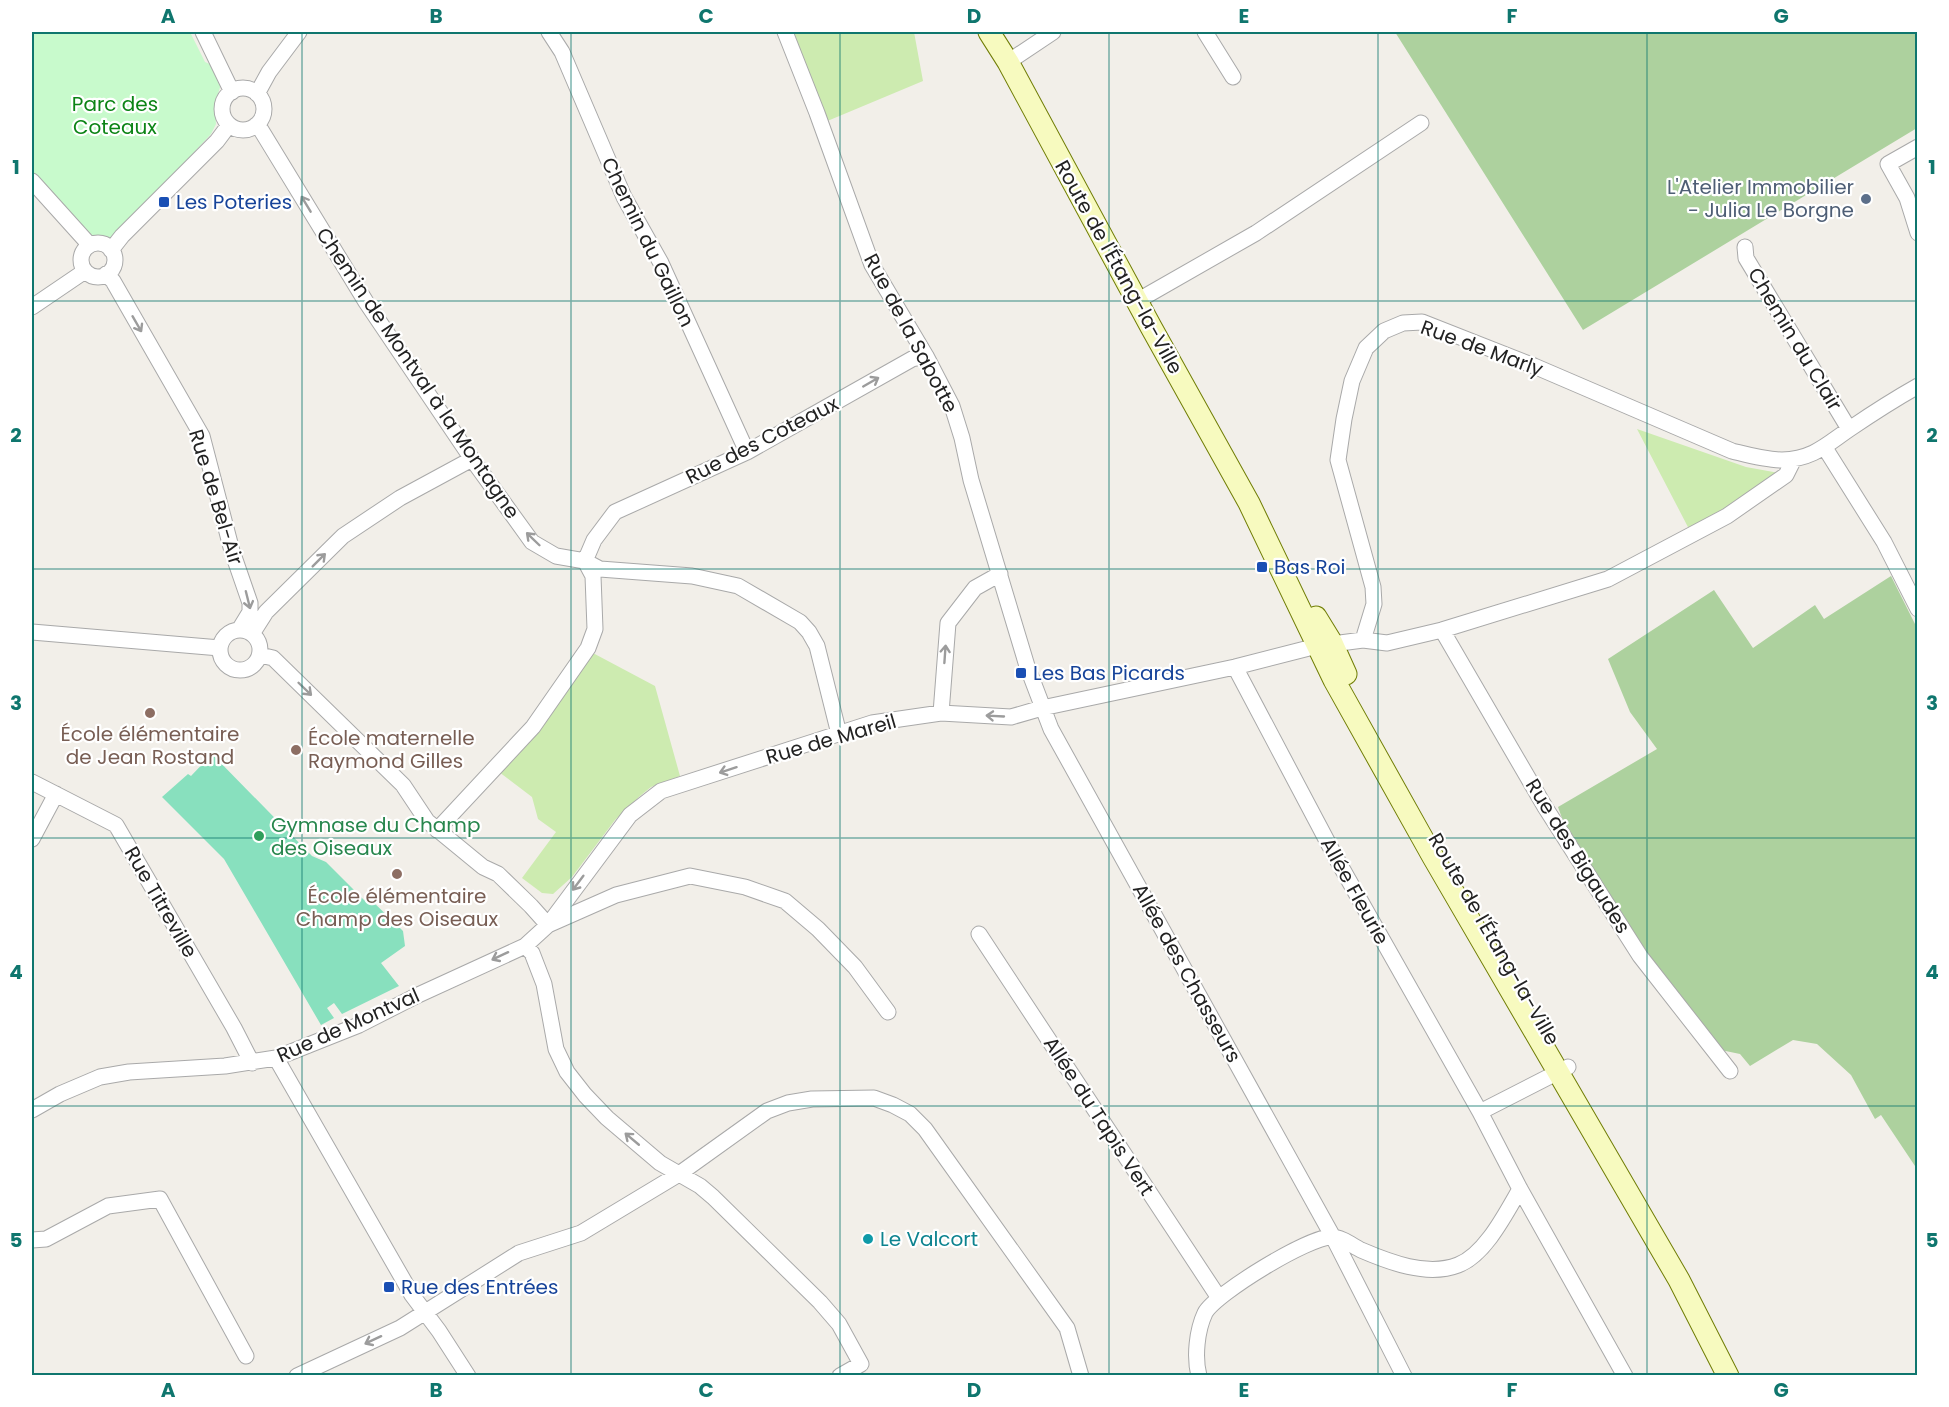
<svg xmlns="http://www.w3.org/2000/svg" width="1949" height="1407" font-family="Poppins,sans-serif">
<rect width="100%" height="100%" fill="#f2efe9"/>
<!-- grass -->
<path fill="#cdebb0" d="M792 32H914L923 81 825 122Z
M1637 429 1746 467 1779 473 1722 513 1689 529Z
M591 652 655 686 680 776 651 787 640 796 615 820 572 877 553 894 542 893 522 878 556 832 538 819 532 797 499 772Z"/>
<!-- forest -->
<path fill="#add19e" d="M1395 32H1917V128L1583 330Z
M1891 576 1918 630 1917 1169 1881 1115 1875 1119 1851 1075 1817 1044 1793 1040 1750 1066 1740 1054 1716 1049 1640 951 1563 821 1558 807 1657 749 1630 712 1608 659 1714 590 1753 648 1815 605 1824 619Z"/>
<!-- park -->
<path fill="#c8facc" d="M32 32H190L205 62 212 65 221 84 215 104 216 124 211 134 111 242 102 237H92L32 174Z"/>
<!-- pitch -->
<path fill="#88e0be" d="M212 754 312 856 326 862 364 900 368 897 403 931 405 946 381 963 399 986 342 1014 334 1003 327 1008 334 1018 321 1025 224 859 162 797 188 774 191 776Z"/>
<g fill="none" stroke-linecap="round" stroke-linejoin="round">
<!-- street casing -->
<g stroke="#a9a9a9" stroke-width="17">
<path id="street" d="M203 32 232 92
M549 32 562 52 624 197 661 263 747 452
M785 32 817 113 872 265 926 356 952 406 962 438 971 480 1027 666 1051 729 1333 1237 1404 1376
M1205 32 1233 77
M1008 62 1053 32
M222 109a21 21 0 1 1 42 0a21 21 0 1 1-42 0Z
M257 94 269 72 299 32
M256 125 261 130 366 302 472 459 532 542 556 556 585 561 600 569 692 576 738 586 800 622 809 632 817 646 839 734
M1918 147 1888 164 1907 198 1918 233
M32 181 87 242 88 246
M81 260a17 17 0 1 1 34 0a17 17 0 1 1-34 0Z
M1745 247 1746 258 1849 429
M111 250 122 236 217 141 229 125
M106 274 113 281 202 436 232 551 250 603V612L239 630
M1137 301 1256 233 1421 123
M32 307 85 271
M1825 448 1884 542 1918 609
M585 561 594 540 615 512 747 452 912 359 926 356
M1442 630 1545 807 1640 956 1730 1071
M220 650a20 20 0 1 1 40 0a20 20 0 1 1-40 0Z
M32 632 220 648
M252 634 266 612 343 536 400 498 472 459
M1363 640 1387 643 1442 630 1608 579 1727 516 1786 475 1794 459
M260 655 273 658 403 785 427 821 483 867 498 874 531 906 548 925
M1235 667 1335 856 1480 1112 1520 1189 1625 1376
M941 713 948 623 975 588 1000 574
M32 782 116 825 234 1028 252 1063
M437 830 533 727 588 648 595 629 593 576 585 561
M32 839 56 794
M548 925 616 895 690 876 745 887 785 901 818 929 855 967 888 1012
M979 934 1219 1298
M525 946 532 953 544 984 556 1049 567 1072 585 1095 607 1118 660 1163 700 1186 713 1197 820 1302 839 1324 861 1364 840 1376
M276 1058 412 1295 439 1331 468 1376
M32 1110 60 1094 100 1077 129 1072 225 1066 276 1058 359 1025 416 996 525 946 548 925 630 815 661 791 872 723 941 713 1011 717 1042 708 1235 667 1317 646 1363 640 1374 604 1373 587 1338 460 1344 419 1352 381 1366 348 1384 331 1403 323 1422 322 1534 366 1732 451C1748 455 1765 460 1782 460 1814 459 1827 444 1851 428 1873 413 1895 399 1918 386
M1480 1112 1568 1067
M32 1240 46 1239 108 1206 160 1199 246 1356
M297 1376 400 1328 519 1253 581 1233 679 1174 767 1111 788 1103 812 1099 874 1098 893 1105 910 1114 925 1129 1067 1328 1081 1376
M1199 1376C1194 1357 1197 1330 1205 1313 1216 1293 1310 1236 1332 1237 1341 1237 1353 1246 1361 1250 1389 1262 1427 1277 1458 1265 1485 1255 1506 1213 1520 1189"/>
</g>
<!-- secondary casing -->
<g stroke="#707d05" stroke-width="23">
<path id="secondary" d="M989 32 1008 62 1151 327 1249 503 1334 680 1433 857 1679 1280 1728 1376
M1316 617 1332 643 1346 674"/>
</g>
<!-- street -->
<use href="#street" stroke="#fff" stroke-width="15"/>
<!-- secondary -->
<use href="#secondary" stroke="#f7fabf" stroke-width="21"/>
</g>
<!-- one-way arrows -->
<defs><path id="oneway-shaft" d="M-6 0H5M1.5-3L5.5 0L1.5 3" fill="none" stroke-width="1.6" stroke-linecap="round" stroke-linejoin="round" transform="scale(1.5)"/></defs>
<g stroke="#9c9c9c">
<use href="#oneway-shaft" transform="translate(306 204) rotate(-121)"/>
<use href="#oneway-shaft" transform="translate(137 324) rotate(60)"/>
<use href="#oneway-shaft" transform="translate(871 382) rotate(-30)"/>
<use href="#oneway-shaft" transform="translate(533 539) rotate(-136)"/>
<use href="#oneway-shaft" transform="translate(319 560) rotate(-45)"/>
<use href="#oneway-shaft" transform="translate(248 600) rotate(76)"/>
<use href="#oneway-shaft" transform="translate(945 654) rotate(-86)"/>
<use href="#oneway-shaft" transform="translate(305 689) rotate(44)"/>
<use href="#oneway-shaft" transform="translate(995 716) rotate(-177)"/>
<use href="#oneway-shaft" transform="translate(728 770) rotate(162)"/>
<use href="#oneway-shaft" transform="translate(578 883) rotate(127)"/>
<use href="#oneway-shaft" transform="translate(500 956) rotate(155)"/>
<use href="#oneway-shaft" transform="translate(632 1139) rotate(-140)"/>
<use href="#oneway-shaft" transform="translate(373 1340) rotate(155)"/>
</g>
<!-- grid -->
<path fill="none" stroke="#0f766e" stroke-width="1.5" stroke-opacity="0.55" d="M302 32V1376M571 32V1376M840 32V1376M1109 32V1376M1378 32V1376M1647 32V1376M32 301H1918M32 569H1918M32 838H1918M32 1106H1918"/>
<!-- markers -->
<circle fill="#5c6f8a" stroke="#fff" stroke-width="2" cx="1866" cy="199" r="6"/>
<g fill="#1a4fb4" stroke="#fff" stroke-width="2">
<rect x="158" y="196" width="12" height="12" rx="3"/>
<rect x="1256" y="561" width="12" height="12" rx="3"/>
<rect x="1015" y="667" width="12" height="12" rx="3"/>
<rect x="383" y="1281" width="12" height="12" rx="3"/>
</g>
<g fill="#8d6e63" stroke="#fff" stroke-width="2">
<circle cx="150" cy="713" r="6"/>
<circle cx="296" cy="750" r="6"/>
<circle cx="397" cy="874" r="6"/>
</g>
<circle fill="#2e9e5b" stroke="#fff" stroke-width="2" cx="259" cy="836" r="6"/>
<circle fill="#0f9aa8" stroke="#fff" stroke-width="2" cx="868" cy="1239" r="6"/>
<g text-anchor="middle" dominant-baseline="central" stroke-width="4.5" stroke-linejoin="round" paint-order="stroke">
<!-- park labels -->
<g font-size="20" fill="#0c8416" stroke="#fff">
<text x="115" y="104">Parc des<tspan x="115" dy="23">Coteaux</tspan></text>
</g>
<!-- service labels -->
<g font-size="20" fill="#4e5e75" stroke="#fff" text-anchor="end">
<text x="1854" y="187">L'Atelier Immobilier<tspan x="1854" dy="23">- Julia Le Borgne</tspan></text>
</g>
<!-- transit labels -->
<g font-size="20" fill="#164399" stroke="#fff" text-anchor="start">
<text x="176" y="202">Les Poteries</text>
<text x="1274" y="567">Bas Roi</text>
<text x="1033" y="673">Les Bas Picards</text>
<text x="401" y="1287">Rue des Entrées</text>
</g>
<!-- street labels -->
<g font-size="20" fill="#222" stroke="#fff">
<text transform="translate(648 242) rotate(64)">Chemin du Gaillon</text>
<text transform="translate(1119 267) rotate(61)">Route de l'Étang-la-Ville</text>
<text transform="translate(911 333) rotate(62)">Rue de la Sabotte</text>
<text transform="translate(1795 339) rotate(59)">Chemin du Clair</text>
<text transform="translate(1482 348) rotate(20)">Rue de Marly</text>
<text transform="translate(418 373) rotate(56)">Chemin de Montval à la Montagne</text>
<text transform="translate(762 440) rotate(-27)">Rue des Coteaux</text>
<text transform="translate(216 497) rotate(73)">Rue de Bel-Air</text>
<text transform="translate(831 739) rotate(-16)">Rue de Mareil</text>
<text transform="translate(1578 856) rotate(58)">Rue des Bigaudes</text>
<text transform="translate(1355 891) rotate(61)">Allée Fleurie</text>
<text transform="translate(161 902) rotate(60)">Rue Titreville</text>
<text transform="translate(1494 939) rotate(60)">Route de l'Étang-la-Ville</text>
<text transform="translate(1187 973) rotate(61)">Allée des Chasseurs</text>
<text transform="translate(348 1025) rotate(-24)">Rue de Montval</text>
<text transform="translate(1099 1116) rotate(57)">Allée du Tapis Vert</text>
</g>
<!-- education labels -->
<g font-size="20" fill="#785e54" stroke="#fff">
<text x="150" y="734">École élémentaire<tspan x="150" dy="23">de Jean Rostand</tspan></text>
<text x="308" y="738" text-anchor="start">École maternelle<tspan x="308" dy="23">Raymond Gilles</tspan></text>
<text x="397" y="896">École élémentaire<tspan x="397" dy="23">Champ des Oiseaux</tspan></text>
</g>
<!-- leisure labels -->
<g font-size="20" fill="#27864d" stroke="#fff" text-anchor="start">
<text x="271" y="825">Gymnase du Champ<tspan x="271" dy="23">des Oiseaux</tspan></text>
</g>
<!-- culture labels -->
<g font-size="20" fill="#0d838f" stroke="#fff" text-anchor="start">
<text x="880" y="1239">Le Valcort</text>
</g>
</g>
<!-- border -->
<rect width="1949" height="1407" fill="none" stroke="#ffffff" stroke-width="66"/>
<rect x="33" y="33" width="1883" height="1341" fill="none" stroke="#0f766e" stroke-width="2"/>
<g font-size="20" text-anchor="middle" font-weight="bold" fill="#0f766e">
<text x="168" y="23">A</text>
<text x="436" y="23">B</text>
<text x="706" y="23">C</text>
<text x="974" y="23">D</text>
<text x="1244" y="23">E</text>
<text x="1512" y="23">F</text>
<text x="1781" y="23">G</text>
<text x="16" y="174">1</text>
<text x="1932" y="174">1</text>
<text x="16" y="442">2</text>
<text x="1932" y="442">2</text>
<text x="16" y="710">3</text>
<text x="1932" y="710">3</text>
<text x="16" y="979">4</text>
<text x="1932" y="979">4</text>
<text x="16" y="1247">5</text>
<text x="1932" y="1247">5</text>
<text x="168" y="1397">A</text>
<text x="436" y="1397">B</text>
<text x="706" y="1397">C</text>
<text x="974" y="1397">D</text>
<text x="1244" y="1397">E</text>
<text x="1512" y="1397">F</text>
<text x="1781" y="1397">G</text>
</g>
</svg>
